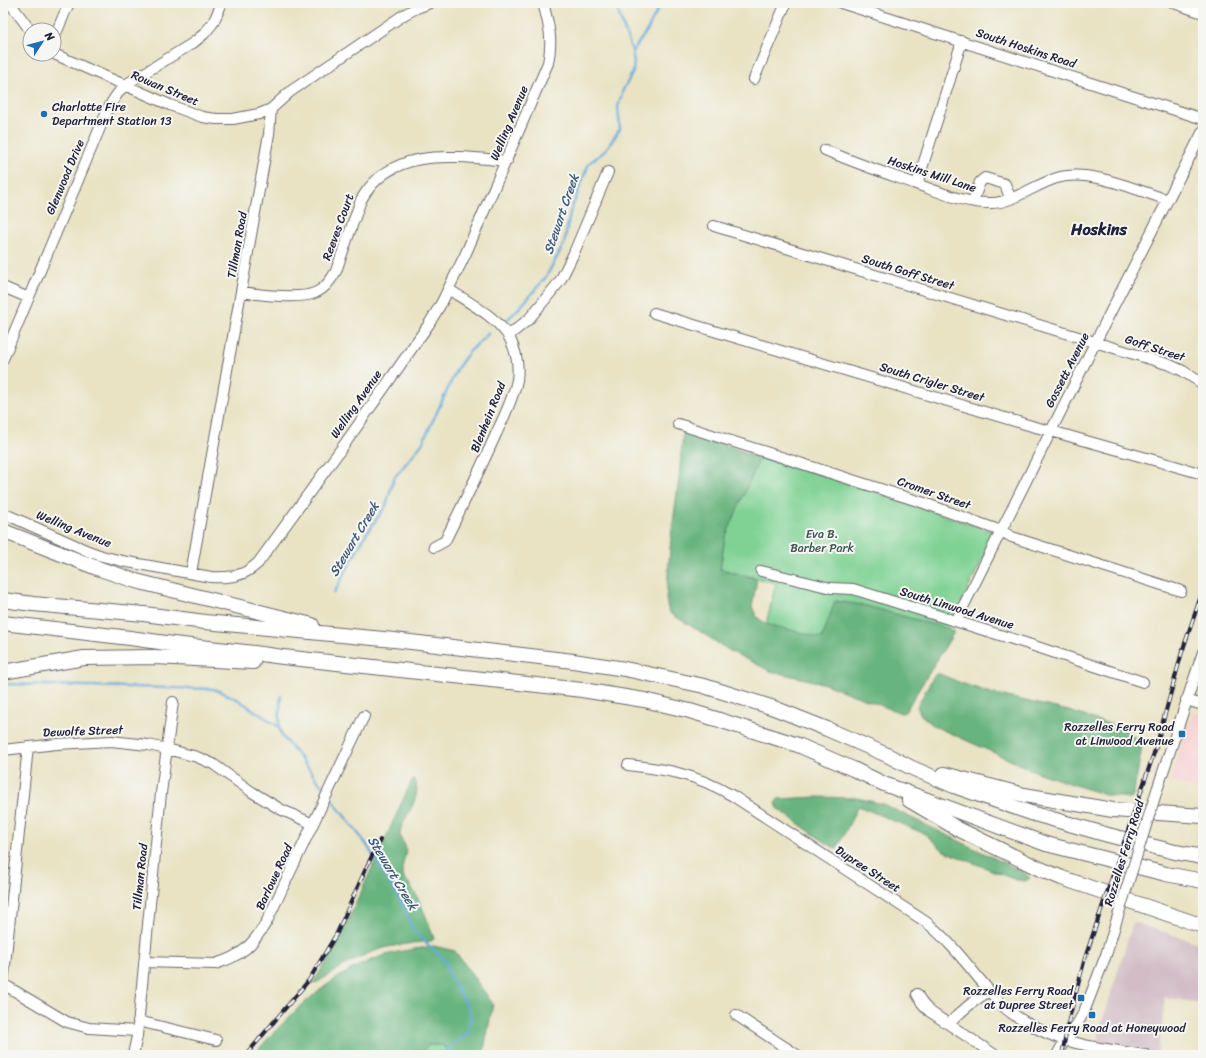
<svg xmlns="http://www.w3.org/2000/svg" width="1206" height="1058" font-family="Sriracha,sans-serif">
<rect width="100%" height="100%" fill="#f6f6f2"/>
<filter id="ink" filterUnits="userSpaceOnUse"><feTurbulence type="fractalNoise" baseFrequency=".025" numOctaves="2"/><feDisplacementMap in="SourceGraphic" scale="8" xChannelSelector="R" yChannelSelector="G"/><feConvolveMatrix kernelMatrix="1 2 1 2 8 2 1 2 1" color-interpolation-filters="sRGB"/></filter>
<filter id="wash" filterUnits="userSpaceOnUse"><feTurbulence type="fractalNoise" baseFrequency=".012" numOctaves="4" result="noise"/><feDisplacementMap in="SourceGraphic" scale="16" xChannelSelector="R" yChannelSelector="G"/><feGaussianBlur stdDeviation="0.9" result="paint"/><feColorMatrix in="noise" values="0 0 0 0 0 0 0 0 0 0 0 0 0 0 0 0 0 1.4 0 .05"/><feComposite in="paint" operator="in"/></filter>
<g filter="url(#wash)">
<rect width="100%" height="100%" fill="#e9e3c4"/>
<!-- built -->
<path fill="#f7cfd1" d="M1194 713 1203 714V792L1171 782 1180 748 1189 721Z"/>
<!-- industrial -->
<path fill="#d2bdc6" d="M1133 922 1202 944 1199 965 1203 966V1004L1165 997 1158 1055H1095L1099 1032Z"/>
<!-- green -->
<path fill="#80d294" stroke="#517a68" d="M760 457 854 485 996 533 948 629 867 606 836 601 822 638 766 624 776 583 720 569 725 538Z
M428 1045H443L449 1055H419Z"/>
<!-- forest -->
<path fill="#68b47e" stroke="#456b5c" d="M683 431 760 457 725 538 720 569 757 579 752 607 757 617 766 624 822 638 835 601 867 606 953 630V634L905 712 901 713 822 683 770 671 730 651 696 629 671 614 668 609 666 599 671 537 679 478Z
M936 674H940L961 683 991 693 1069 711 1124 729 1139 741 1142 746 1134 792 1132 797 1130 798 1105 795 1039 773 934 726 921 715 917 707 933 677Z
M414 779C425 799 400 819 400 834 400 841 406 843 406 851 405 859 400 869 403 876 405 880 410 883 412 888 422 904 428 921 434 939L431 941C416 943 402 944 388 947 362 953 338 969 316 983L312 984 330 956 341 936 412 780Z
M816 797 857 798 883 804 922 823 1023 872 1030 878 1026 881 1016 880 944 851 925 834 858 806 837 849 826 843 778 809 776 803 778 799Z
M434 946 455 951 493 1004 483 1055H449L443 1045H428L419 1055H253C288 1016 327 976 377 958 395 951 415 949 434 946Z"/>
<g fill="none" stroke-linecap="round" stroke-linejoin="round">
<!-- stream -->
<path stroke="#63a9d9" stroke-width="2.5" d="M633 51 648 29 661 3
M508 319 522 305 546 277 564 244 570 213 589 163 605 151 620 129 618 107 623 90 633 72 634 62 632 51 615 3
M334 593 366 534 386 506 394 478 422 444 458 367 469 352 489 333
M3 684 214 689 237 699 279 727
M281 696 279 727 282 736 297 754 325 790
M329 796 367 845 404 907 413 930 446 962 448 974 468 1007 471 1018 467 1035 454 1043 444 1055"/>
</g>
</g>
<g filter="url(#ink)">
<g fill="none" stroke-linecap="round" stroke-linejoin="round">
<!-- minor casing -->
<g stroke="#68666b" stroke-width="12">
<path id="minor" d="M10 3 30 30
M841 3 1203 119
M1174 3 1203 13
M54 38 69 3
M54 54 170 105 202 117 216 119H233L259 114 271 109
M754 79 786 3
M825 150C855 163 885 173 916 184 940 192 966 204 992 203 1012 203 1036 184 1057 178 1089 168 1136 190 1168 200
M917 184 962 41
M973 201 980 182 985 178 1005 184 1010 198
M714 226 1170 365 1183 371 1203 384
M3 287 29 298
M242 292C255 294 269 296 283 296 308 297 323 296 336 271L361 200C391 146 454 156 507 161
M654 313 1035 427 1051 431 1203 474
M508 336 529 319 560 281 573 255 608 172
M3 359 107 111C112 101 117 93 125 85L193 43 204 34 213 23 222 3
M678 424 924 503 1001 531 1012 537 1181 591
M3 513 88 551 102 556 122 561 211 577C230 578 243 577 258 563L344 445 429 324 442 302 466 253 548 63C553 40 549 25 543 3
M434 547 445 541C462 506 480 470 496 434 504 417 513 399 517 380 519 366 516 351 510 339 499 318 468 302 448 289
M761 571 831 588 853 589 1022 642 1143 682
M191 573 269 134 271 109 291 91 405 14 419 7 430 3
M956 621 1109 315 1203 131
M1186 700 1203 705
M3 750 57 744 111 741 148 745 167 749 197 757 213 764 252 792 280 809 313 824
M628 765C645 767 662 769 678 773 698 778 716 786 733 796L926 922C955 945 975 976 1000 1003 1014 1018 1045 1034 1065 1040 1091 1048 1120 1051 1146 1055
M1157 790 1203 652
M144 962 215 964C242 956 253 945 267 921L364 716
M3 984 28 747
M3 984 67 1022 89 1028 137 1031
M917 994 922 1003 929 1011 995 1055
M736 1015 797 1055
M138 1021 216 1040
M949 1024C961 1011 974 1000 990 991
M133 1055 137 1036 161 793 173 702
M1057 1055 1065 1040 1073 1031 1084 1012 1106 955 1117 919"/>
</g>
<!-- highway casing -->
<g stroke="#68666b" stroke-width="16">
<path id="highway" d="M3 531 97 568 136 581 312 625
M3 600 33 604 144 614 205 622 394 640 573 661 625 669 704 686 774 708 827 729 887 755 912 768 954 786 1031 813 1108 835 1175 852 1203 857
M3 623 130 638 173 644 254 653 283 657 582 690 644 700 690 711 716 719 798 745 853 769 884 784 1046 844 1166 874 1203 881
M3 672 84 658 155 657 253 662
M944 774 1024 795 1113 810 1203 816
M909 800 958 829 1038 868 1062 878 1203 926"/>
</g>
<!-- minor -->
<use href="#minor" stroke="#fff" stroke-width="10"/>
<!-- highway -->
<use href="#highway" stroke="#fff" stroke-width="14"/>
<!-- rail casing -->
<g stroke="#22223b" stroke-width="4">
<path id="rail" d="M246 1055 309 980 337 933 367 866 380 840
M1062 1055 1068 1023 1085 958 1156 747 1182 652 1203 590"/>
</g>
<!-- rail -->
<use href="#rail" stroke="#f6f6f2" stroke-width="2.5" stroke-dasharray="8" stroke-linecap="butt"/>
<!-- minor-bridge casing -->
<g stroke="#68666b" stroke-width="12" stroke-linecap="butt">
<path id="minor-bridge" d="M1117 919 1157 790"/>
</g>
<!-- minor-bridge -->
<use href="#minor-bridge" stroke="#fff" stroke-width="10"/>
</g>
</g>
<!-- markers -->
<g fill="#1f6fb2" stroke="#f6f6f2" stroke-width="1.5">
<circle cx="44" cy="114" r="4"/>
<rect x="1178" y="730" width="8" height="8" rx="2"/>
<rect x="1077" y="994" width="8" height="8" rx="2"/>
<rect x="1088" y="1011" width="8" height="8" rx="2"/>
</g>
<g text-anchor="middle" dominant-baseline="central" stroke-width="4" stroke-linejoin="round" paint-order="stroke">
<!-- street labels -->
<g font-size="12" fill="#22223b" stroke="#f6f6f2">
<text transform="translate(1026 48) rotate(18)">South Hoskins Road</text>
<text transform="translate(165 88) rotate(23)">Rowan Street</text>
<text transform="translate(509 123) rotate(-67)">Welling Avenue</text>
<text transform="translate(932 174) rotate(18)">Hoskins Mill Lane</text>
<text transform="translate(65 177) rotate(-67)">Glenwood Drive</text>
<text transform="translate(338 227) rotate(-70)">Reeves Court</text>
<text transform="translate(237 245) rotate(-80)">Tillman Road</text>
<text transform="translate(908 272) rotate(17)">South Goff Street</text>
<text transform="translate(1155 348) rotate(18)">Goff Street</text>
<text transform="translate(1067 370) rotate(-63)">Gossett Avenue</text>
<text transform="translate(932 382) rotate(17)">South Crigler Street</text>
<text transform="translate(356 404) rotate(-55)">Welling Avenue</text>
<text transform="translate(488 417) rotate(-68)">Blenhein Road</text>
<text transform="translate(934 493) rotate(19)">Cromer Street</text>
<text transform="translate(74 529) rotate(22)">Welling Avenue</text>
<text transform="translate(957 608) rotate(17)">South Linwood Avenue</text>
<text transform="translate(83 731) rotate(-2)">Dewolfe Street</text>
<text transform="translate(1124 853) rotate(-73)">Rozzelles Ferry Road</text>
<text transform="translate(868 869) rotate(33)">Dupree Street</text>
<text transform="translate(140 877) rotate(-84)">Tillman Road</text>
<text transform="translate(274 877) rotate(-65)">Barlowe Road</text>
</g>
<!-- poi labels -->
<g font-size="12" fill="#22223b" stroke="#f6f6f2" text-anchor="end">
<text x="52" y="107" text-anchor="start">Charlotte Fire<tspan x="52" dy="14">Department Station 13</tspan></text>
<text x="1174" y="727">Rozzelles Ferry Road<tspan x="1174" dy="14">at Linwood Avenue</tspan></text>
<text x="1073" y="991">Rozzelles Ferry Road<tspan x="1073" dy="14">at Dupree Street</tspan></text>
<text x="1092" y="1028" text-anchor="middle">Rozzelles Ferry Road at Honeywood</text>
</g>
<!-- park labels -->
<g font-size="12" fill="#3e5756" stroke="#f6f6f2">
<text x="822" y="534">Eva B.<tspan x="822" dy="14">Barber Park</tspan></text>
</g>
<!-- water labels -->
<g font-size="13" font-style="italic" fill="#3c587a" stroke="#f6f6f2">
<text transform="translate(561 214) rotate(-71)">Stewart Creek</text>
<text transform="translate(354 539) rotate(-59)">Stewart Creek</text>
<text transform="translate(393 873) rotate(59)">Stewart Creek</text>
</g>
<!-- district labels -->
<g font-size="16" font-weight="bold" fill="#22223b" stroke="#f6f6f2">
<text x="1099" y="229">Hoskins</text>
</g>
</g>
<!-- margin -->
<rect width="1206" height="1058" fill="none" stroke="#f6f6f2" stroke-width="16"/>
<!-- north arrow -->
<g transform="translate(42 42) rotate(54)"><circle r="19" fill="#f6f6f2" stroke="#a1a1a9"/>
<path d="M0-3L7 15L0 10L-7 15Z" fill="#1f6fb2"/>
<text y="-6" font-size="11" font-weight="bold" text-anchor="middle" fill="#22223b">N</text>
</g>
</svg>
